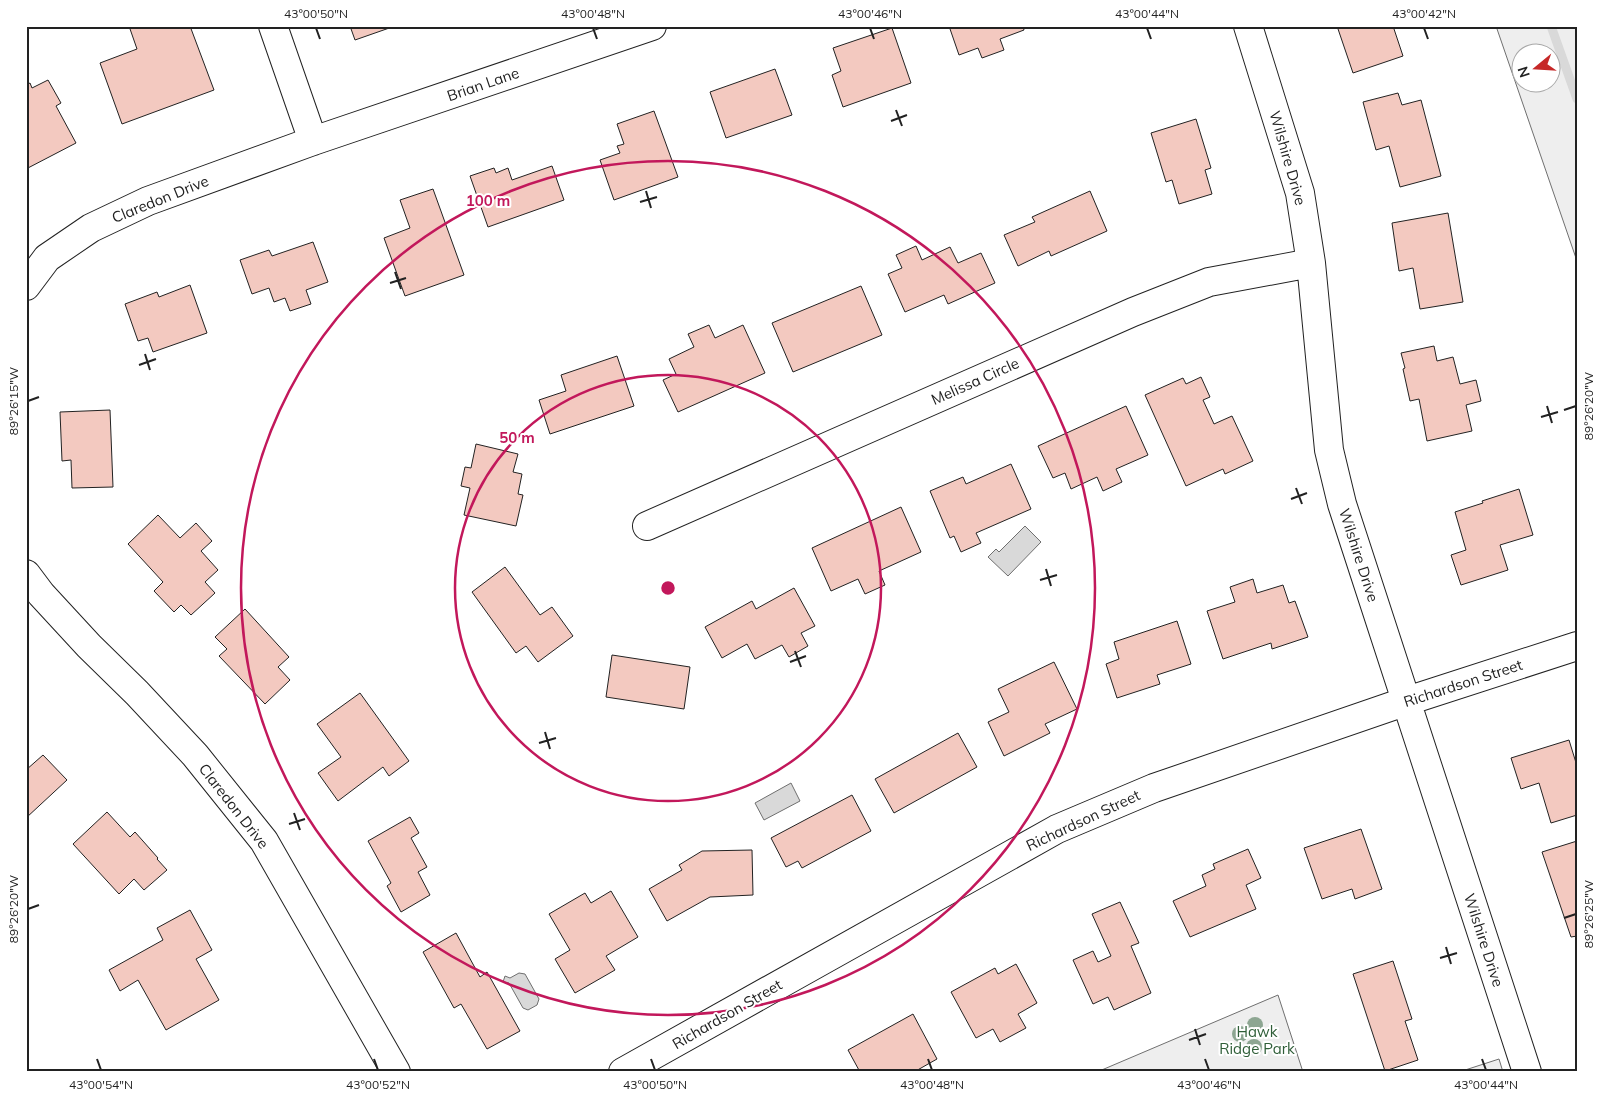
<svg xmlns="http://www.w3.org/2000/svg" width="1603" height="1098" font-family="Mulish,sans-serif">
<rect width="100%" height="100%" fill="#fff"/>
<!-- green -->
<path fill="#eee" stroke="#6f6f6f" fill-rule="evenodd" d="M1496 26H1577V261ZM1520 52H1550V82H1520Z
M1278 995 1303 1072H1097Z
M1499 1059 1503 1072H1459Z"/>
<!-- water -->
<path fill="#d9d9d9" stroke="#6f6f6f" d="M1025 526 1041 542 1008 576 988 557 996 549 999 552Z
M791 783 800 801 764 820 755 803Z
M519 973 525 974 539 999 537 1005 528 1010 523 1008 509 983 503 982 505 976 510 978Z"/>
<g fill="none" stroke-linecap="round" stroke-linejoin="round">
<!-- stream -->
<path stroke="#d9d9d9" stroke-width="9" d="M1551 26 1577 99"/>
</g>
<!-- building -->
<path fill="#f3c9c0" stroke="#222" d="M129 26H190L214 90 122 124 100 63 137 49Z
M350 26H395L355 40Z
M949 26H1023L1024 30 1000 39 1004 50 982 58 978 48 959 55Z
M1337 26H1393L1403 56 1353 73Z
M892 28 911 83 843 107 832 75 841 71 833 48Z
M775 69 792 115 726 138 710 92Z
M48 80 61 103 56 106 76 143 26 169V85L30 83 32 88Z
M1398 93 1402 105 1421 100 1441 176 1400 187 1389 146 1376 150 1363 102Z
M654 111 678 177 614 200 600 160 620 153 617 146 624 144 617 124Z
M1196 119 1211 168 1205 170 1212 194 1179 204 1172 180 1166 182 1151 133Z
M552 166 564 200 488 227 470 176 494 168 496 173 508 168 512 180Z
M433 189 464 275 405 296 384 238 410 228 400 200Z
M1090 191 1107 231 1051 256 1049 251 1018 266 1004 235 1035 222 1032 217Z
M1448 213 1463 302 1420 309 1413 268 1399 271 1392 223Z
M313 242 328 282 306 290 311 304 290 311 285 298 274 302 269 288 252 294 240 260 269 250 272 256Z
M916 246 922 260 950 247 958 263 981 253 995 283 948 304 944 295 905 312 888 274 902 268 896 255Z
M190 285 207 333 153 352 148 338 138 341 125 304 157 292 159 297Z
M861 286 882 335 793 372 772 323Z
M709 325 715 338 743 325 765 373 678 412 663 380 676 374 669 359 694 347 688 334Z
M1434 346 1437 361 1453 357 1460 384 1476 380 1481 401 1466 405 1472 431 1427 441 1419 399 1410 401 1403 369 1405 368 1401 353Z
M617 356 634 406 550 434 539 400 566 391 561 375Z
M1201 377 1210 397 1203 400 1214 424 1232 416 1253 461 1225 474 1223 469 1186 486 1145 395 1183 378 1186 384Z
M1126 406 1148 455 1116 469 1122 482 1103 491 1097 477 1071 489 1065 473 1053 478 1038 446Z
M110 410 113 487 72 488 71 460 62 461 60 412Z
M476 444 518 454 513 472 522 474 518 494 523 495 516 526 464 515 470 488 461 486 465 467 471 468Z
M1011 464 1031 509 976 533 981 543 961 552 954 536 950 538 930 491 963 477 966 484Z
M1519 489 1533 535 1500 545 1508 570 1461 585 1451 555 1466 550 1455 512 1483 503 1482 501Z
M901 507 921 552 879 571 885 585 865 594 858 579 831 591 812 548Z
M158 515 180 538 196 523 212 541 201 551 218 570 205 582 215 593 191 615 181 605 174 612 154 591 163 582 128 544Z
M505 567 540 615 552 607 573 636 538 662 526 646 516 653 472 592Z
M1253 579 1257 593 1283 585 1289 603 1295 601 1308 637 1272 649 1271 643 1223 659 1207 611 1235 602 1230 587Z
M794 588 815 626 801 633 808 646 789 657 782 645 755 659 747 644 722 658 705 627 752 601 756 609Z
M245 609 289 657 278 667 290 680 265 704 219 656 227 649 215 637Z
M1177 621 1191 664 1157 675 1160 684 1117 698 1106 664 1119 659 1114 642Z
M612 655 690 667 684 709 606 697Z
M1054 662 1077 709 1045 724 1050 733 1004 756 988 722 1009 712 998 689Z
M360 693 409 761 389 776 383 767 338 801 318 773 341 757 317 724Z
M958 733 977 767 894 813 875 779Z
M1569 740 1577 766V815L1551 823 1539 783 1521 789 1511 758Z
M43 755 67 780 26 818V770Z
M852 795 871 831 802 868 798 861 786 867 771 838Z
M107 812 130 837 135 832 158 858 157 859 167 870 144 890 134 879 119 894 73 844Z
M410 817 419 833 411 838 427 867 418 872 430 895 401 912 387 886 391 883 368 841Z
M1361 829 1382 889 1355 899 1352 889 1322 899 1304 848Z
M1577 841V936L1571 937 1542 852Z
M1248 849 1261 878 1246 885 1256 909 1190 937 1173 901 1206 886 1202 875 1215 869 1213 864Z
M752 850 753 895 710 897 667 921 649 889 682 870 679 865 702 851Z
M611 891 638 937 606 956 615 970 575 993 555 959 570 950 549 914 585 893 591 903Z
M1120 902 1139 943 1131 946 1151 993 1114 1010 1108 997 1093 1004 1073 960 1093 951 1098 962 1111 956 1092 914Z
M190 910 212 950 196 959 219 1000 166 1030 138 980 120 991 109 970 163 940 157 928Z
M456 933 480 977 487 972 520 1031 487 1049 461 1004 454 1008 423 952Z
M1393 961 1412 1019 1405 1021 1418 1060 1385 1071 1353 974Z
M1016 964 1037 1003 1018 1014 1026 1028 1000 1042 993 1029 976 1038 951 992 995 968 998 974Z
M913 1014 937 1059 914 1072H860L848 1050Z"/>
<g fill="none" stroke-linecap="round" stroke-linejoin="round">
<!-- minor casing -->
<g stroke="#222" stroke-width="30">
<path id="minor" d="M273 26 313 141
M1248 26 1300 193 1311 263 1329 450 1342 504 1527 1072
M26 286 47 258 91 228 148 201 313 141 652 26
M647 526 1133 312 1209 282 1311 263
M26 574 41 594 89 646 137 693 195 755 264 841 396 1072
M623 1072 1057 829 1154 788 1407 701 1577 646"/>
</g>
<!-- minor -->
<use href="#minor" stroke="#fff" stroke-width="28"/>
</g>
<!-- trees -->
<g fill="#8da692">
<circle cx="1255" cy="1025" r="8"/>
<circle cx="1240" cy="1034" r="8"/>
<circle cx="1254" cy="1047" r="8"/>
</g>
<!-- ticks -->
<path fill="none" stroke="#222" stroke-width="2" d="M316 28 320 39M593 28 597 39M870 28 874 39M1147 28 1151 39M1424 28 1428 39M896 110 902 126M891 121 907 115M646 191 651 208M640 202 657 197M395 272 401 289M390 283 406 278M145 354 150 370M139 365 156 359M28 401 39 397M1547 406 1552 423M1564 410 1576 406M1541 417 1558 412M1296 488 1302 504M1291 499 1307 493M1046 569 1051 586M1040 580 1057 575M795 651 801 667M790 662 806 656M545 732 550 749M539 743 556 738M294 813 300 830M289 824 305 819M28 909 39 905M1564 918 1576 914M1446 947 1451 964M1440 958 1457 953M1195 1029 1200 1045M1189 1040 1206 1034M97 1059 101 1070M374 1059 378 1070M651 1059 655 1070M928 1059 932 1070M1205 1059 1209 1070M1482 1059 1486 1070"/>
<!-- distance rings -->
<g fill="none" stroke="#c2185b" stroke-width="2.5">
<circle cx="668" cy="588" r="213"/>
<circle cx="668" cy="588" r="427"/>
</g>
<g text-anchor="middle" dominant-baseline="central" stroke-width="4" stroke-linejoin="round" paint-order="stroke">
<!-- street labels -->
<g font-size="15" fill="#222" stroke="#fff">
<text transform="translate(483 84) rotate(-19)">Brian Lane</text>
<text transform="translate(1288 158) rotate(74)">Wilshire Drive</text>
<text transform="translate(160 199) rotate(-22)">Claredon Drive</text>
<text transform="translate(975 381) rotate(-24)">Melissa Circle</text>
<text transform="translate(1359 555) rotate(72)">Wilshire Drive</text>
<text transform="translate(1463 683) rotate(-18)">Richardson Street</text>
<text transform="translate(234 806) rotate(52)">Claredon Drive</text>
<text transform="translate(1083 820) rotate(-25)">Richardson Street</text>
<text transform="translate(1484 940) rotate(72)">Wilshire Drive</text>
<text transform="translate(727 1014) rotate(-30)">Richardson Street</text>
</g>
<!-- park labels -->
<g font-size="15" fill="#2f5e38" stroke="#fff">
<text x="1257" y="1031">Hawk<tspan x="1257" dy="17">Ridge Park</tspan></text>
</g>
</g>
<circle cx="668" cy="588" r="8" fill="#c2185b" stroke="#fff" stroke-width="2.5"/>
<g font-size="15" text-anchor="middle" font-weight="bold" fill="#c2185b" stroke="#fff" stroke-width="4" stroke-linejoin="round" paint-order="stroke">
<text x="488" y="206">100 m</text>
<text x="517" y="443">50 m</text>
</g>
<!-- border -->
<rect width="1603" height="1098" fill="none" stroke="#ffffff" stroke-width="55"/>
<!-- north arrow -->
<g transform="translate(1536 68) rotate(252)"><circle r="24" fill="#ffffff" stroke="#a7a7a7"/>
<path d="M0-4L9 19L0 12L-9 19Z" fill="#c62828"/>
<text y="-8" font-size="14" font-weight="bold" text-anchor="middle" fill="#222222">N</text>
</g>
<rect x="28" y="28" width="1548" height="1042" fill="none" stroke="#222" stroke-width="2"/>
<g font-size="12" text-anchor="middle" fill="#222">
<text x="316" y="18">43°00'50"N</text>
<text x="593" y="18">43°00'48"N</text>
<text x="870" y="18">43°00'46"N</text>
<text x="1147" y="18">43°00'44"N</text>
<text x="1424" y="18">43°00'42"N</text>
<text transform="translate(14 401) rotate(-90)" y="4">89°26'15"W</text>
<text transform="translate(1589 406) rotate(-90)" y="4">89°26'20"W</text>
<text transform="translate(14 909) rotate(-90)" y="4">89°26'20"W</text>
<text transform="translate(1589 914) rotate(-90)" y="4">89°26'25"W</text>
<text x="101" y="1089">43°00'54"N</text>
<text x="378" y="1089">43°00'52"N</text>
<text x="655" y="1089">43°00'50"N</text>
<text x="932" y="1089">43°00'48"N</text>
<text x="1209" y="1089">43°00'46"N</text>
<text x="1486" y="1089">43°00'44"N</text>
</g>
</svg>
